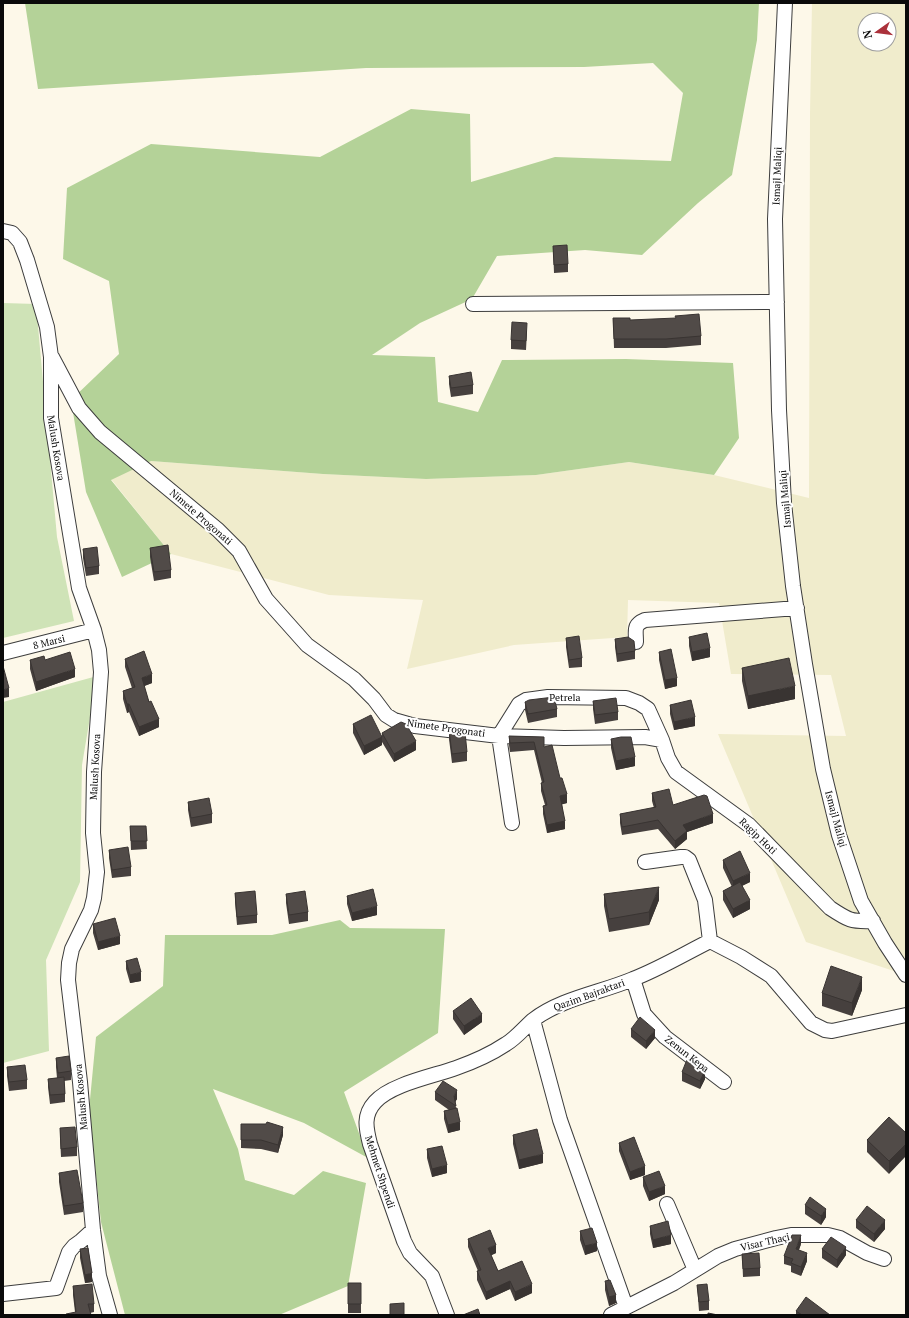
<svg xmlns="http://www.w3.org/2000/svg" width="909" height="1318" font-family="'PT Serif',serif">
<rect width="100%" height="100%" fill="#fdf8e9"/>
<!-- farmland -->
<path fill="#f0eccc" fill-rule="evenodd" d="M812 3H906V975L806 942 718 734 846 736 831 675 731 674 719 603 628 600 627 637 514 645 407 669 423 600 329 595 171 554 111 479 151 461 323 474 426 479 536 475 629 462 714 475 809 498 810 114ZM865 20H889V44H865Z"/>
<!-- green -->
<path fill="#cfe3b7" d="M3 303 36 304 57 537 74 621 3 638Z
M97 676 82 765 80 882 46 960 49 1051 3 1063V702Z"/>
<!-- forest -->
<path fill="#b4d298" d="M25 3H759L757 40 732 175 698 203 642 255 585 250 497 256 472 299 420 323 372 355 435 357 438 402 478 412 502 360 626 359 733 363 739 438 714 475 629 462 536 475 426 479 323 474 151 461 111 480 171 554 122 577 86 492 71 400 119 354 109 281 63 259 67 188 151 144 320 157 411 109 470 114 471 182 555 157 671 161 683 93 653 63 584 67 366 68 38 89Z
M340 920 350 928 445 929 438 1033 344 1092 368 1158 304 1123 213 1089 238 1149 245 1180 294 1195 323 1171 366 1183 348 1286 279 1315H125L101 1222 89 1110 96 1037 163 986 165 935H272Z"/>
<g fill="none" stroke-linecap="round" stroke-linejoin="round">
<!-- street casing -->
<g stroke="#3d3d3d" stroke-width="16">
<path id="street" d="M785 3 775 219 779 410 784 503 793 586 805 664 823 769 839 835 861 901 885 943 906 975
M3 231 12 233 20 242 27 260 47 327 51 357V418L79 588 94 630 99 650 101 672 94 772 93 833 97 872 94 898 91 910 72 949 69 963 68 980 80 1082 93 1230 99 1276 110 1315
M473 304 777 302
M52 357 79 408 100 432 218 530 239 551 266 599 307 645 354 679 374 699 386 715 394 720 415 726 499 736 564 738 645 737 662 740
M636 642C636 630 633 625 645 620L797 608
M3 653 94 630
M512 823 499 736 519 704 526 700 548 697 626 698 639 703 648 709 662 740 668 758 676 772 749 825 830 908C848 920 851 922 873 921
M645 862 681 857H685L689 860 705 900 710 941
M633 979 644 1014 665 1037 724 1082
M667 1204 695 1270
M3 1294 56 1288 69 1252 74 1246 81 1241 93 1230
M626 1307 560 1120 533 1020C562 998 600 993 633 979 659 969 684 954 710 941L741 957 771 976 811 1023 825 1030 832 1031 906 1015
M447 1315 432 1276 410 1253 404 1241 370 1144C366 1128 363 1115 375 1102 391 1084 434 1076 456 1068 473 1062 491 1054 506 1044 516 1038 524 1028 533 1020
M611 1315 674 1283 718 1256 735 1249 776 1238 791 1235H828L840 1238 867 1253 884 1259"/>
</g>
<!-- street -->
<use href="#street" stroke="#fff" stroke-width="14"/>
</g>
<!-- wall -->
<path fill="#46403e" d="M553 246 568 264V272L554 273Z
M613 318 630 320 701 336V345L666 348H614Z
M527 331 526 350 511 349V340Z
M449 376 473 385V394L451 397 449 384Z
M150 548 171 570V578L154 581 150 557Z
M83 549 99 566V574L86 576 83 558Z
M689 637 710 657 692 661 689 646Z
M566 638 582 658V667L569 668 566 647Z
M615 639 635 651V659L617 662 615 647Z
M659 652 677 686 665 689 659 660Z
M125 659 152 683 144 686 149 702 159 727 139 736 129 712 127 713 123 699V691L132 688 125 667Z
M30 660H45L75 677 36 691 30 669Z
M742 668 795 699 748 709 742 681Z
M593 701 618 712V720L595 724 593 709Z
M525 702 557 709V717L528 723 525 710Z
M670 705 695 726 674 730 670 714Z
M353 724 382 736V733L416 750 394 762 382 742V745L364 755 353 733Z
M449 730 467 752V761L452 763 449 739Z
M509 736 544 737V747L567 803 562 804 565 829 547 833 543 814V806L545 805 541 791V783H542L534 750 510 752 509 745Z
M611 739 635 766 616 770 611 748Z
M652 793 673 805 713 823 687 832V839L675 849 658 829 622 835 620 823V814L654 808 652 801Z
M188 802 212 814V823L191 827 188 810Z
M130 826H146L147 849 131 850Z
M109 850 131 867V876L112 878 109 858Z
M723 860 750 882 742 886 750 909 733 918 723 900V891L732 887 723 868Z
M235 893 257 915V923L237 925 235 902Z
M286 894 308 912V921L289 924 286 903Z
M604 894 659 900 649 925 609 932 604 906Z
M347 896 377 915 352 921 347 904Z
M93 924 120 944 98 950 93 933Z
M126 961 141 981 130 983 126 969Z
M862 990 852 1016 822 1006V993Z
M453 1011 482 1022 464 1035 453 1019Z
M631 1029 655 1038 646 1049 631 1037Z
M56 1058 71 1071V1080L64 1081 65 1094V1102L50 1104 48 1087V1079L57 1078 56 1067Z
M7 1067 27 1080V1089L9 1091 7 1076Z
M682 1072 705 1079 700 1089 682 1081Z
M435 1092 457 1099 455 1102 460 1130 448 1133 444 1119V1111L449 1110 435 1100Z
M889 1117V1174L867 1152V1140Z
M241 1124 283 1135 278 1153 261 1149 241 1148Z
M60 1128 77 1147V1156L61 1157 60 1137Z
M513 1135 543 1163 519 1169 513 1144Z
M619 1143 645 1175 630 1180 619 1151Z
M427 1149 447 1173 432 1177 427 1158Z
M59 1173 83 1203V1212L64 1215 59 1182Z
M643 1177 665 1194 649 1201 643 1186Z
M805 1205 826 1217 821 1225 805 1214Z
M856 1220 885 1229 874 1242 856 1228Z
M650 1226 671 1244 653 1248 650 1234Z
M580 1231 597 1251 585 1255 580 1240Z
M468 1239 496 1253 491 1255 498 1271 532 1293 515 1301 510 1289 486 1300 477 1280V1271H478L468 1247Z
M801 1244 799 1250 807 1261 801 1276 791 1272V1266L784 1264V1256Z
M80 1249 92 1282 85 1283 80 1258Z
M822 1249 846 1255 837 1268 822 1258Z
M742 1254 760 1268V1276L743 1277Z
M605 1281 616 1303 609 1306 605 1290Z
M348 1283H361V1313H348Z
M697 1285 709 1301V1310L699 1311Z
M73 1286 94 1304V1312L90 1313 75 1312 73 1295Z
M796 1311 830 1315H796Z"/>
<!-- shaded-wall -->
<path fill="#393432" d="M710 648V657L692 661V652Z
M75 669V677L36 691V682Z
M152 674V683L142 687V678Z
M677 678V686L665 689V680Z
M795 686V699L748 709V696Z
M9 688V697L3 698V690Z
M127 704H129V712L127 713Z
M695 717V726L674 730V722Z
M159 719V727L139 736V727Z
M382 737V745L364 755V746Z
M416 741V750L394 762V754Z
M635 757V766L616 770V761Z
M567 794V803L560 805V796Z
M713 814V823L687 832V839L675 849V841L683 825Z
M565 821V829L547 833V825Z
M750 873V882L733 890V881Z
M659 887V900L649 925V912Z
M750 900V909L733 918V909Z
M377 906V915L352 921V913Z
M120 936V944L98 950V942Z
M141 972V981L130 983V975Z
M862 977V990L852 1016V1003Z
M482 1014V1022L464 1035V1026Z
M655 1030V1038L646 1049V1041Z
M705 1070V1079L700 1089V1081Z
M457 1090V1099L454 1104V1096Z
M460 1122V1130L448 1133V1125Z
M283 1127V1135L278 1153V1145Z
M906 1144V1156L889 1174V1161Z
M543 1154V1163L519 1169V1160Z
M447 1165V1173L432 1177V1169Z
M645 1166V1175L630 1180V1172Z
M665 1186V1194L649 1201V1192Z
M826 1209V1217L821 1225V1216Z
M885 1220V1229L874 1242V1234Z
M671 1235V1244L653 1248V1240Z
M801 1235V1244L796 1257V1249Z
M597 1243V1251L585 1255V1246Z
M496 1245V1253L488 1257V1248Z
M846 1247V1255L837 1268V1260Z
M807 1253V1261L801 1276V1267Z
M92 1273V1282L85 1283V1275Z
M510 1281V1289L486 1300V1292Z
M532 1284V1293L515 1301V1292Z
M616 1295V1303L609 1306V1297Z"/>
<!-- building -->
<path fill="#514b48" stroke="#393432" d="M567 245 568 264 554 265 553 246Z
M699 314 701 336 666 339H614L613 318H630V320L676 318 675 316Z
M512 322 527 323 526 341 511 340Z
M471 372 473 385 451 388 449 376Z
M168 545 171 570 154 572 150 548Z
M97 547 99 566 86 568 83 549Z
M707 633 710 648 692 652 689 637Z
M579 636 582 658 569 660 566 638Z
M628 637 634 641 635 651 617 654 615 639Z
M671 649 677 678 665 680 659 652Z
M144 651 152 674 142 678 149 702 151 701 159 719 139 727 129 704H127L123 691 135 687 125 659Z
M70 652 75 669 36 682 30 660 44 656 45 660Z
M789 658 795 686 748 696 742 668Z
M3 666 9 688 3 690Z
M554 697 557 709 528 714 525 702 529 700Z
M616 698 618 712 595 715 593 701Z
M691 700 695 717 674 722 670 705Z
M371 715 382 737 364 746 353 724Z
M401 722 406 724 416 741 394 754 382 733Z
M449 730 465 732 467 752 452 754Z
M509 736 544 737V747L552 745 560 778H562L567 794 560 796 565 821 547 825 543 806 547 805 541 783 544 782 534 742 510 743Z
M621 737H631L635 757 616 761 611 739Z
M669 789 673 805 704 795 707 796 713 814 683 825 687 831 675 841 658 820 622 827 620 814 656 807 652 793Z
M209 798 212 814 191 818 188 802Z
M130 826H146L147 841H131Z
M128 847 131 867 112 870 109 850Z
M740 851 750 873 733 881 723 860Z
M740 882 750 900 733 909 723 891Z
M659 887 649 912 609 919 604 894Z
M373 889 377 906 352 913 347 896Z
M255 891 257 915 237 917 235 893Z
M305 891 308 912 289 915 286 894Z
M115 918 120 936 98 942 93 924Z
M137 958 141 972 130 975 126 961Z
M831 966 862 977 852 1003 822 993Z
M471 998 482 1014 464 1026 453 1011Z
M640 1017 655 1030 646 1041 631 1029Z
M69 1056 71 1071 58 1073 56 1058Z
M688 1057 705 1070 700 1081 682 1072Z
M25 1065 27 1080 9 1082 7 1067Z
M64 1077 65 1094 50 1095 48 1079Z
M443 1081 457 1090 454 1096 456 1106 435 1092Z
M457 1108 460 1122 448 1125 444 1111Z
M889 1117 906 1133V1144L889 1161 867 1140Z
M267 1122 283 1127 278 1145 261 1140H241V1124H266Z
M75 1127 77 1147 61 1149 60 1128Z
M537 1129 543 1154 519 1160 513 1135Z
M634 1137 645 1166 630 1172 619 1143Z
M442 1146 447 1165 432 1169 427 1149Z
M77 1170 83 1203 64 1206 59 1173Z
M659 1171 665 1186 649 1192 643 1177Z
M810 1197 826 1209 821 1216 805 1205Z
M867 1206 885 1220 874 1234 856 1220Z
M668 1221 671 1235 653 1240 650 1226Z
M592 1228 597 1243 585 1246 580 1231Z
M490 1230 496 1245 488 1248 498 1271 522 1261 532 1284 515 1292 510 1281 486 1292 477 1271 481 1270 468 1239Z
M792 1235H801L796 1249 807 1253 801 1267 791 1263 793 1259 784 1256Z
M831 1237 846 1247 837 1260 822 1249Z
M88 1248 92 1273 85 1275 80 1249Z
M759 1253 760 1268 743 1269 742 1254Z
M610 1280 616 1295 609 1297 605 1281Z
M348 1283H361V1304H348Z
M92 1284 94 1304H88L91 1315H66V1314L76 1312 73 1286Z
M707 1284 709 1301 699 1302 697 1285Z
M806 1297 830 1315H802L796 1311Z
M404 1303V1315H390V1304Z
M478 1309 480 1315H463Z
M708 1313 718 1315H708Z"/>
<g text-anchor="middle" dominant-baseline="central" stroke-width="4" stroke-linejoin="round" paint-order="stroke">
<!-- street labels -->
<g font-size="10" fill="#0a0a0a" stroke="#fff">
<text transform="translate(777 176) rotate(-88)">Ismajl Maliqi</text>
<text transform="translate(56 448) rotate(81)">Malush Kosova</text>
<text transform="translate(785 499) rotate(-95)">Ismajl Maliqi</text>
<text transform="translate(201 517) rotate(41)">Nimete Progonati</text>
<text transform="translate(49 642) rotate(-14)">8 Marsi</text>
<text x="565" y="697">Petrela</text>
<text transform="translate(446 728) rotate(8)">Nimete Progonati</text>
<text transform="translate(95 767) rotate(-87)">Malush Kosova</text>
<text transform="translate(836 819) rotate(75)">Ismajl Maliqi</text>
<text transform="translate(758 836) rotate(44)">Ragip Hoti</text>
<text transform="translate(589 995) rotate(-20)">Qazim Bajraktari</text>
<text transform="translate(687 1054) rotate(38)">Zenun Kepa</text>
<text transform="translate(81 1097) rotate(-95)">Malush Kosova</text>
<text transform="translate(380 1172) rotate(72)">Mehmet Shpendi</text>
<text transform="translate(765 1242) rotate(-13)">Visar Thaçi</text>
</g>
</g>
<!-- border -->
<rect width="909" height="1318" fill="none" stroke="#0a0a0a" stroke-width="8"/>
<!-- north arrow -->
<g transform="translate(877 32) rotate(256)"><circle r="19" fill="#ffffff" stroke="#9d9d9d"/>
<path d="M0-3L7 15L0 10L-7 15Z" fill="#ab313b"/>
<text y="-6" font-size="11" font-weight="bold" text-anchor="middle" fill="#0a0a0a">N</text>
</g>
</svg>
